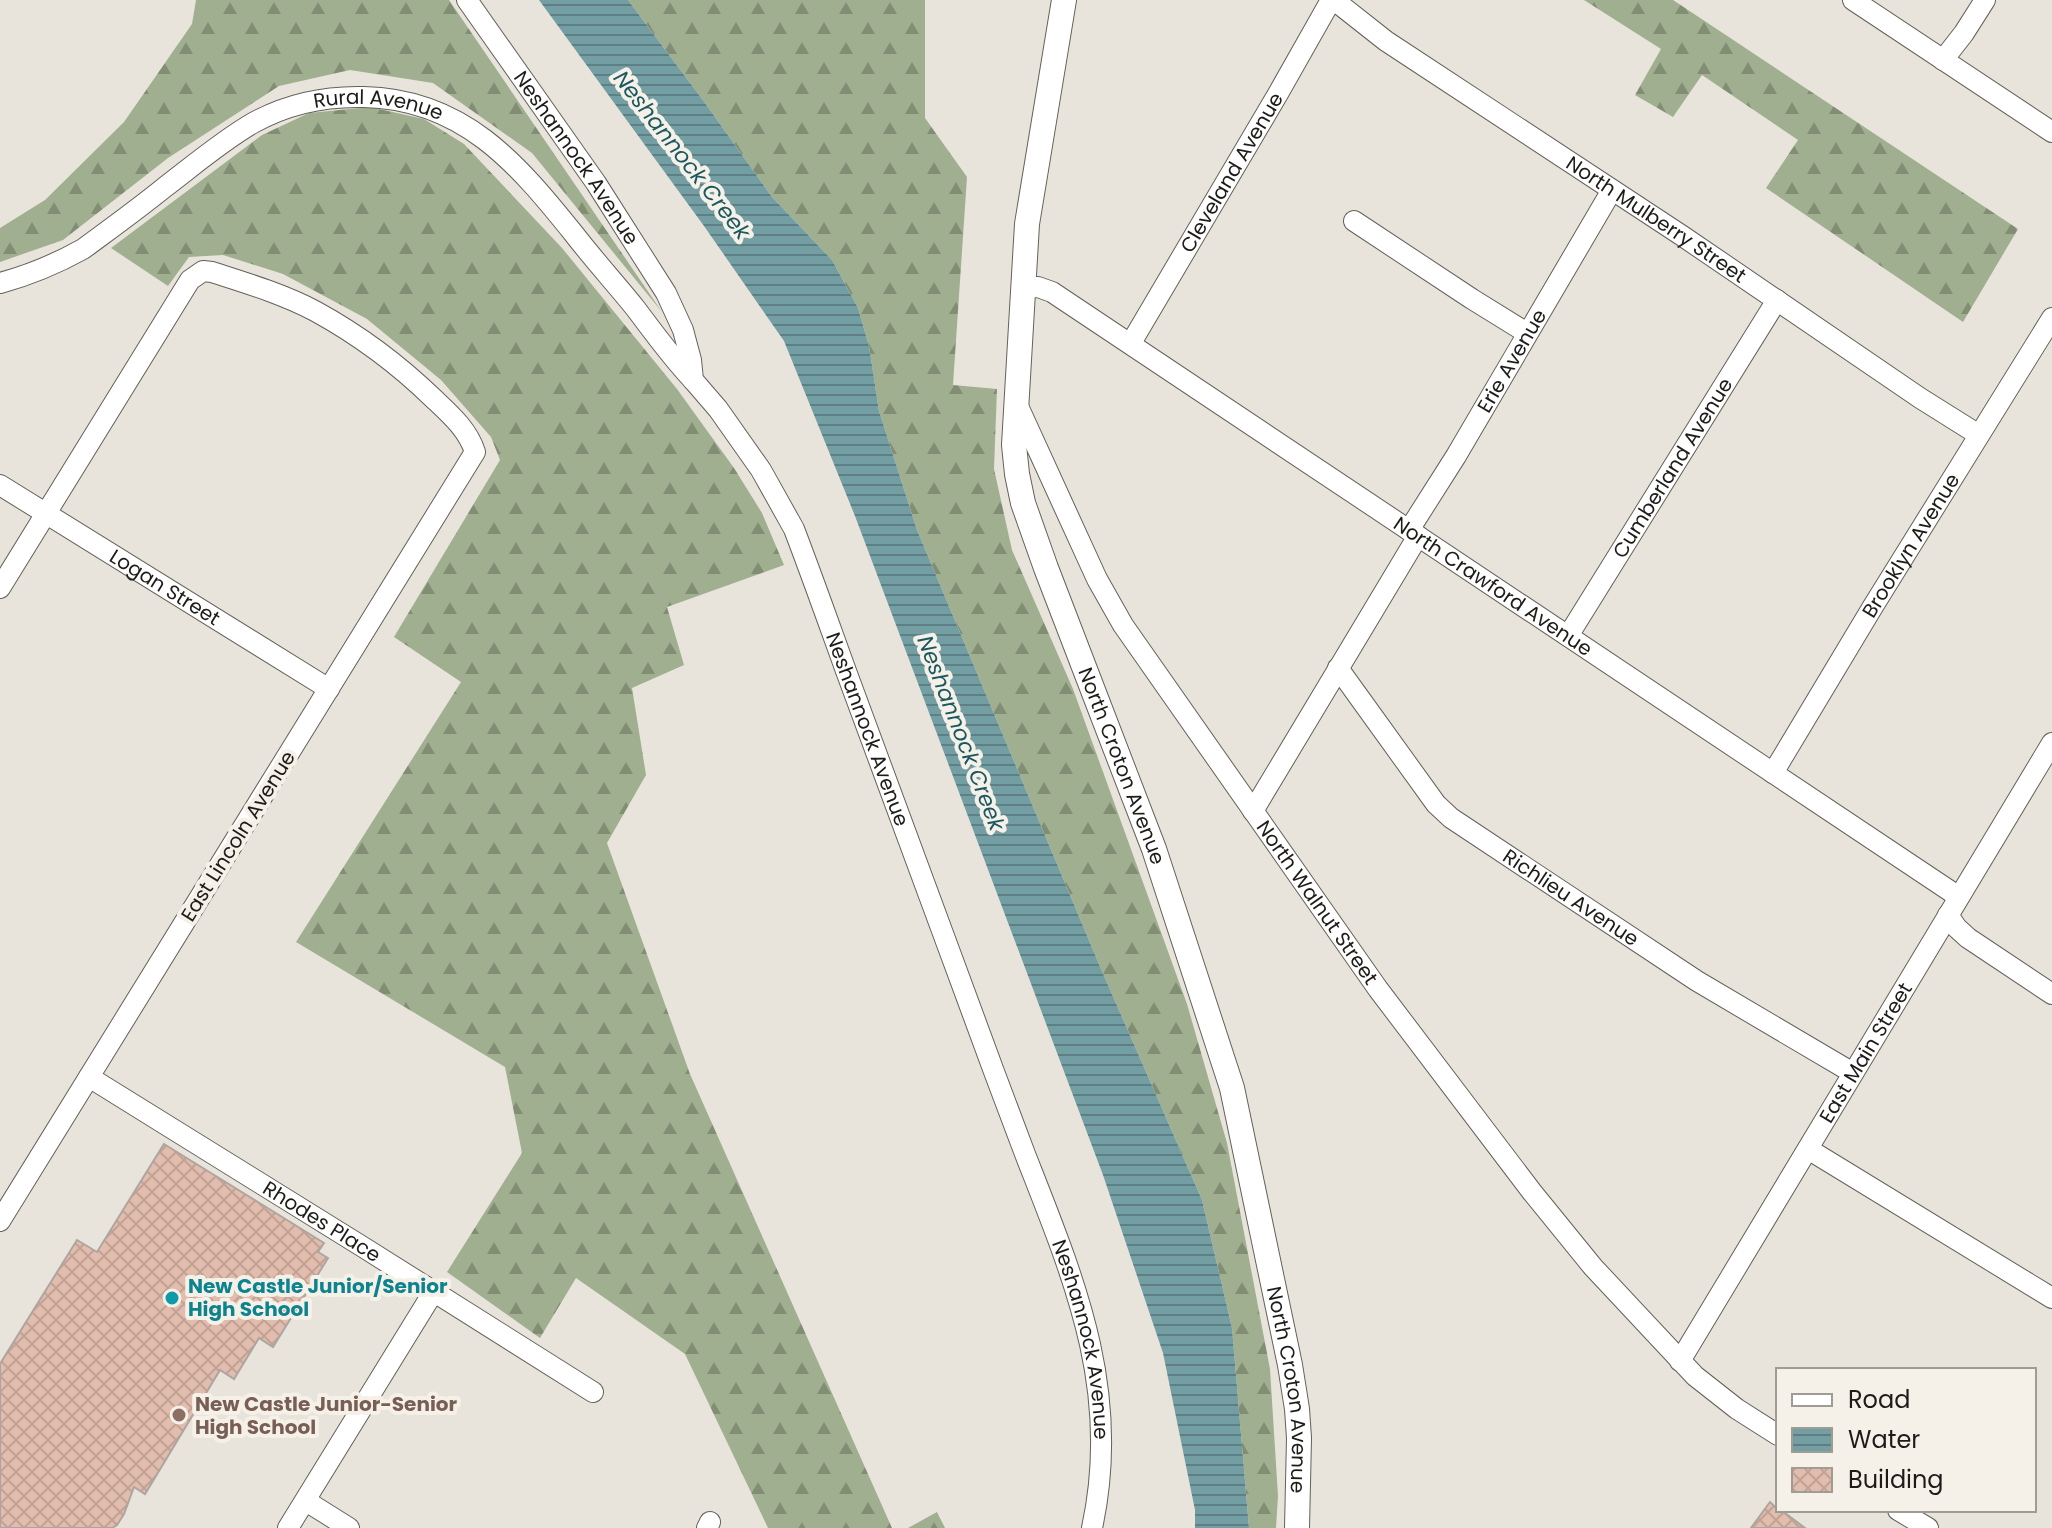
<svg xmlns="http://www.w3.org/2000/svg" width="2052" height="1528" font-family="Poppins,sans-serif">
<defs>
<pattern id="forest-firs" width="22" height="20" patternUnits="userSpaceOnUse" patternTransform="scale(2)"><rect width="22" height="20" fill="#a0af8f"/><path d="M5 1l3.5 6h-7zM16 11l3.5 6h-7z" fill="#828e74"/></pattern>
<pattern id="water-rules" width="6" height="5" patternUnits="userSpaceOnUse" patternTransform="scale(2)"><rect width="6" height="5" fill="#739ea4"/><path d="M0 2.5h6" fill="none" stroke="#5e8085"/></pattern>
<pattern id="building-cross-hatch" width="8" height="8" patternUnits="userSpaceOnUse" patternTransform="scale(2)"><rect width="8" height="8" fill="#e2bdae"/><path d="M0 0l8 8M0 8l8-8" fill="none" stroke="#c1a295"/></pattern>
</defs>
<rect width="100%" height="100%" fill="#e8e4db"/>
<!-- forest -->
<path fill="url(#forest-firs)" d="M196 0H449L662 312 532 153 433 83 350 70 279 86 168 158 63 240 0 262V228L45 200 124 122 192 24Z
M628 0H925V118L967 177 953 385 997 389 994 469 1012 550 1073 689 1187 1004 1227 1143 1270 1369 1278 1496 1276 1528H1249L1232 1328 1202 1200 1101 969 917 530 879 411 869 346 858 308 832 260 772 197 705 103Z
M1584 0H1673L2018 229 1963 322 1766 188 1798 140 1702 75 1673 117 1635 95 1661 49Z
M370 107 424 119 464 144 562 248 677 389 734 468 762 513 784 565 667 607 684 665 632 688 646 775 607 843 690 1074 892 1528H768L685 1354 576 1278 540 1338 447 1272 522 1153 505 1067 296 942 461 682 394 637 500 460 491 437 441 380 367 319 283 274 223 255 189 257 168 286 111 248 262 135 309 113Z
M937 1512 945 1528H908Z"/>
<!-- water -->
<path fill="url(#water-rules)" d="M539 0H628L705 103 772 197 832 260 858 308 869 346 879 411 917 530 1101 969 1202 1200 1232 1328 1249 1528H1195V1510L1163 1353 1103 1175 855 516 784 341 704 226Z"/>
<!-- building -->
<path fill="url(#building-cross-hatch)" stroke="#aea5a1" stroke-width="2" d="M164 1144 324 1243 318 1252 328 1258 273 1347 259 1338 234 1379 220 1370 145 1494 134 1487 124 1514 117 1525 112 1528H0V1364L77 1240 97 1252Z
M1770 1502 1778 1510H1781L1805 1528H1751Z"/>
<g fill="none" stroke-linecap="round" stroke-linejoin="round">
<!-- minor casing -->
<g stroke="#646159" stroke-width="22">
<g id="minor">
<path id="s1" d="M467 0 596 183 666 293 683 330 691 360 693 380 718 409 761 470 794 529C812 576 829 624 846 671 881 766 916 861 951 955 975 1021 1000 1088 1025 1154 1074 1279 1122 1390 1092 1528"/>
<path id="s2" d="M1334 0 1386 41 1681 235 1920 398 1979 435"/>
<path d="M1853 0 2052 132"/>
<path d="M1943 60 1964 33 1985 0"/>
<path d="M1354 221 1472 299 1527 333"/>
<path id="s3" d="M0 283C30 275 56 264 83 249 110 229 138 209 165 187 194 165 222 141 253 123 287 104 326 96 364 97 463 99 517 163 574 234 594 260 616 284 636 309 654 333 672 358 693 380"/>
<path id="s4" d="M1023 288 1038 287 1052 292 1959 897"/>
<path id="s5" d="M1131 343 1279 92 1331 0"/>
<path id="s6" d="M1017 404 1097 579 1123 625 1378 989 1532 1192 1593 1267 1695 1376 1737 1409 1778 1435"/>
<path id="s7" d="M0 485 329 689"/>
<path id="s8" d="M1409 530 1456 456 1612 190"/>
<path d="M0 588 190 280 203 271 212 272C246 283 283 294 315 311 359 335 399 365 434 399 451 415 468 430 475 452L0 1221"/>
<path id="s9" d="M1568 636 1777 300"/>
<path id="s10" d="M1338 668 1436 804 1451 818 1697 981 1853 1073"/>
<path id="s11" d="M1773 773 1872 608 2052 318"/>
<path d="M1253 811 1418 536"/>
<path d="M1948 915 1957 928 1968 938 2052 994"/>
<path id="s12" d="M89 1077 363 1247 593 1392"/>
<path d="M1808 1149 2052 1298"/>
<path id="s13" d="M1680 1361 2052 743"/>
<path d="M306 1501 349 1528"/>
<path d="M1898 1510 1928 1528"/>
<path d="M288 1528 434 1291"/>
<path d="M707 1528 710 1522"/>
</g>
</g>
<!-- major casing -->
<g stroke="#646159" stroke-width="26">
<g id="major">
<path id="s14" d="M1064 0 1027 224 1014 445 1017 474 1023 503 1046 568 1154 849 1232 1088 1290 1365 1297 1409 1299 1438 1297 1528"/>
</g>
</g>
<!-- minor -->
<use href="#minor" stroke="#fff" stroke-width="20"/>
<!-- major -->
<use href="#major" stroke="#fff" stroke-width="24"/>
</g>
<!-- markers -->
<circle fill="#0f9aa8" stroke="#f5f1e8" stroke-width="3" cx="172" cy="1298" r="8"/>
<circle fill="#8d6e63" stroke="#f5f1e8" stroke-width="3" cx="179" cy="1415" r="8"/>
<g text-anchor="middle" dominant-baseline="central" stroke-width="8" stroke-linejoin="round" paint-order="stroke">
<!-- street labels -->
<g font-size="20" fill="#1d1c19" stroke="#f5f1e8">
<text stroke="none"><textPath href="#s3" startOffset="432">Rural Avenue</textPath></text>
<text stroke="none"><textPath href="#s1" startOffset="192">Neshannock Avenue</textPath></text>
<text stroke="none"><textPath href="#s5" startOffset="198">Cleveland Avenue</textPath></text>
<text stroke="none"><textPath href="#s2" startOffset="390">North Mulberry Street</textPath></text>
<text stroke="none"><textPath href="#s8" startOffset="198">Erie Avenue</textPath></text>
<text stroke="none"><textPath href="#s9" startOffset="198">Cumberland Avenue</textPath></text>
<text stroke="none"><textPath href="#s11" startOffset="266">Brooklyn Avenue</textPath></text>
<text stroke="none"><textPath href="#s4" startOffset="560">North Crawford Avenue</textPath></text>
<text stroke="none"><textPath href="#s7" startOffset="194">Logan Street</textPath></text>
<text stroke="none"><textPath href="#s1" startOffset="840">Neshannock Avenue</textPath></text>
<text stroke="none"><textPath href="#s14" startOffset="788">North Croton Avenue</textPath></text>
<text transform="translate(238 836) rotate(-58)">East Lincoln Avenue</text>
<text stroke="none"><textPath href="#s10" startOffset="332">Richlieu Avenue</textPath></text>
<text stroke="none"><textPath href="#s6" startOffset="584">North Walnut Street</textPath></text>
<text stroke="none"><textPath href="#s13" startOffset="360">East Main Street</textPath></text>
<text stroke="none"><textPath href="#s12" startOffset="274">Rhodes Place</textPath></text>
<text stroke="none"><textPath href="#s1" startOffset="1488">Neshannock Avenue</textPath></text>
<text stroke="none"><textPath href="#s14" startOffset="1436">North Croton Avenue</textPath></text>
</g>
<!-- culture labels -->
<g font-size="20" font-weight="bold" fill="#0d838f" stroke="#f5f1e8" text-anchor="start">
<text x="188" y="1286">New Castle Junior/Senior<tspan x="188" dy="23">High School</tspan></text>
</g>
<!-- education labels -->
<g font-size="20" font-weight="bold" fill="#785e54" stroke="#f5f1e8" text-anchor="start">
<text x="195" y="1404">New Castle Junior-Senior<tspan x="195" dy="23">High School</tspan></text>
</g>
<!-- water labels -->
<g font-size="22" font-style="italic" fill="#1b5860" stroke="#f5f1e8">
<text transform="translate(682 155) rotate(52)">Neshannock Creek</text>
<text transform="translate(961 733) rotate(69)">Neshannock Creek</text>
</g>
</g>
<!-- legend -->
<rect x="1776" y="1368" width="260" height="144" fill="#f5f1e8" stroke="#9f9c95" stroke-width="2"/>
<rect x="1792" y="1394" width="40" height="12" fill="#ffffff" stroke="#9f9c95" stroke-width="2"/>
<text x="1848" y="1408" font-size="24" fill="#1d1c19">Road</text>
<rect x="1792" y="1428" width="40" height="24" fill="url(#water-rules)" stroke="#9f9c95" stroke-width="2"/>
<text x="1848" y="1448" font-size="24" fill="#1d1c19">Water</text>
<rect x="1792" y="1468" width="40" height="24" fill="url(#building-cross-hatch)" stroke="#9f9c95" stroke-width="2"/>
<text x="1848" y="1488" font-size="24" fill="#1d1c19">Building</text>
</svg>
